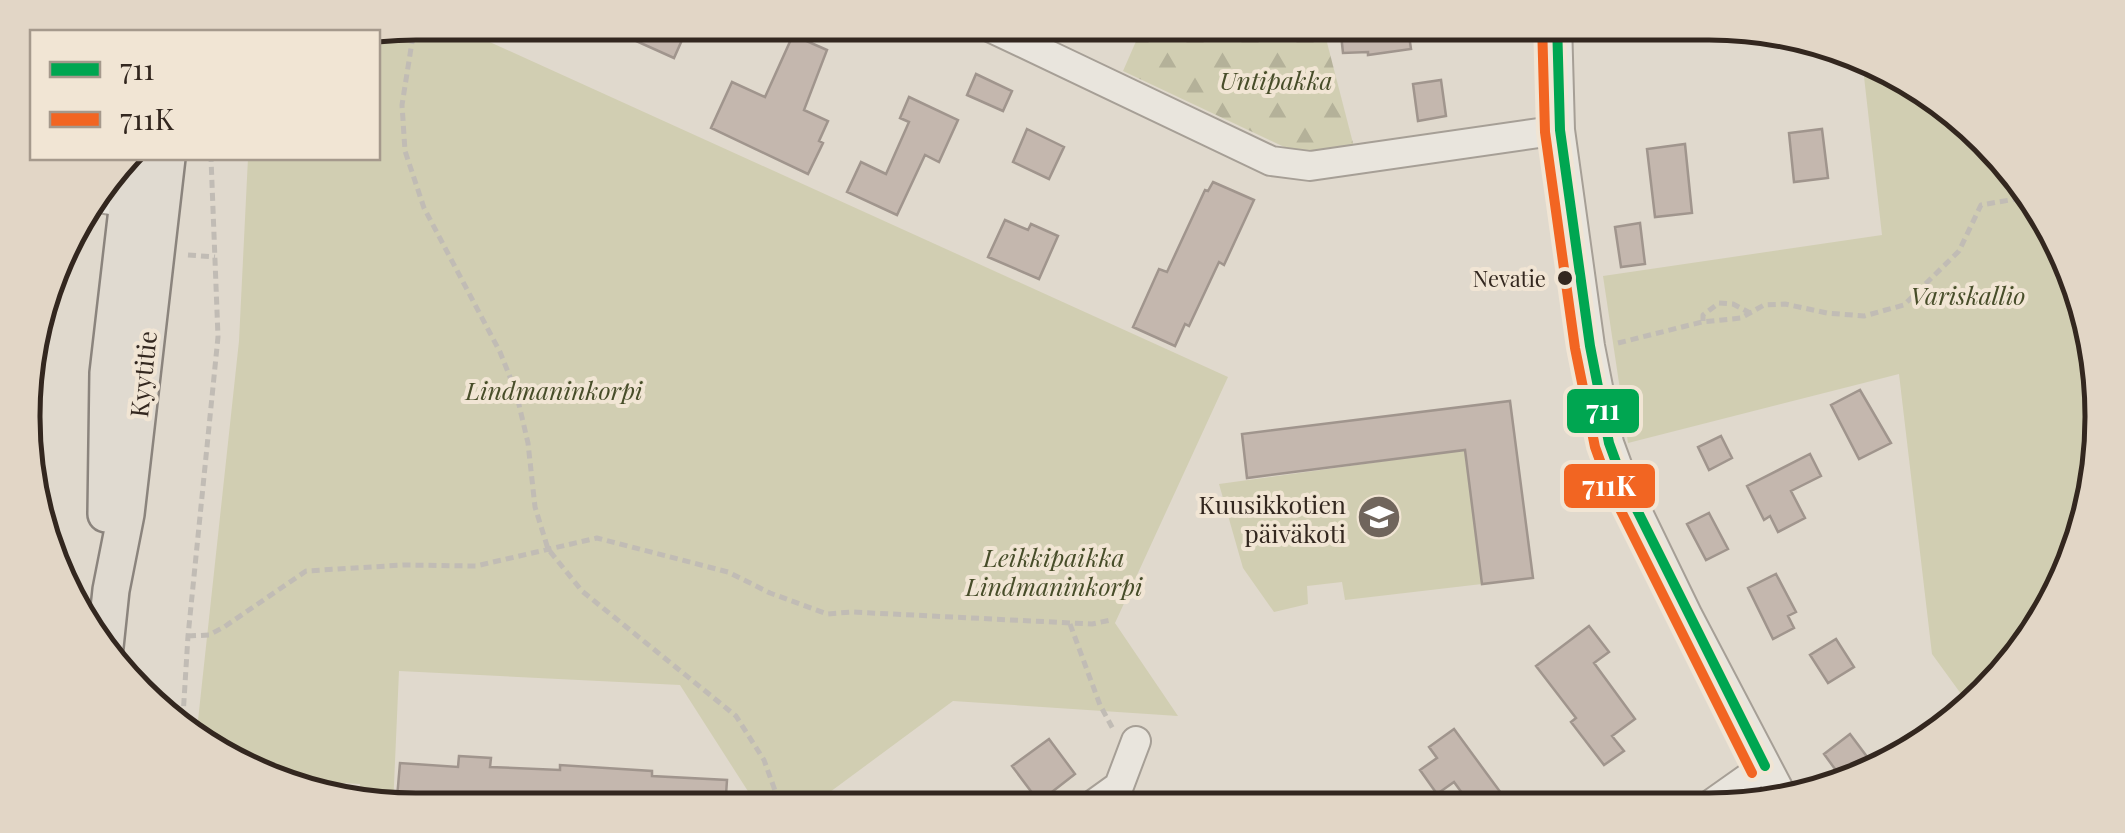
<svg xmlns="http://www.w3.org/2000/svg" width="2125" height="833" font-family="'Playfair Display',serif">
<defs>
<pattern id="forest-firs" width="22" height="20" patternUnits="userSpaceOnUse" patternTransform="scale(2.5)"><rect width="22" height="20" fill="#d1ceb2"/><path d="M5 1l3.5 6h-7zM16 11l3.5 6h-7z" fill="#b4b199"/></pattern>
</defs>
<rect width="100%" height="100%" fill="#e0d9cd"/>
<!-- forest -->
<path fill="url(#forest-firs)" d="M1144 23H1322L1354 147 1297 153 1123 71Z"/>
<!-- green -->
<path fill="#d1ceb2" d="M417 22 448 23 1228 377 1115 623 1178 716 953 701 807 809 760 810 680 685 399 671 393 807 361 801 360 784 269 779 196 739 239 341 248 158H378V32H356Z
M1862 59 1968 120 2062 242 2102 390 2082 543 2036 635 1972 709 1932 654 1899 374 1628 443 1603 276 1882 235Z
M1465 450 1482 584 1345 600 1342 582 1307 586 1308 604 1274 612 1243 568 1219 484Z"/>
<!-- building -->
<path fill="#c4b7ae" stroke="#a0958d" stroke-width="2.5" d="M594 22H690L674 58Z
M1359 22H1407L1411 49 1368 55V52L1343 53 1340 25Z
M793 35 827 50 804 110 828 121 819 141 823 143 808 174 711 128 732 82 765 97Z
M976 74 1012 91 1003 111 967 95Z
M1441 80 1446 116 1418 121 1413 84Z
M909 97 958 120 939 162 925 155 897 215 847 192 861 162 886 174 909 122 900 118Z
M1027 129 1064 147 1049 179 1013 162Z
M1822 129 1828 178 1794 182 1789 133Z
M1685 144 1692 213 1655 217 1647 149Z
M1213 182 1254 200 1224 265 1219 262 1189 326 1185 324 1175 346 1133 327 1159 269 1167 272 1205 190 1208 191Z
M1005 220 1028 230 1031 224 1058 236 1039 279 988 257Z
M1640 223 1645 264 1621 267 1615 227Z
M1860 390 1891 443 1859 459 1831 405Z
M1510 401 1533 578 1482 584 1465 450 1247 478 1242 434Z
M1721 436 1732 458 1709 470 1698 447Z
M1810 454 1821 476 1791 491 1805 518 1778 532 1770 516 1764 520 1747 486Z
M1709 513 1728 549 1706 560 1687 524Z
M1776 574 1796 612 1788 616 1794 628 1773 639 1748 588Z
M1589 626 1609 652 1594 663 1635 719 1612 736 1624 751 1604 765 1571 722 1576 718 1536 666Z
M1836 639 1854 667 1828 683 1810 655Z
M1454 729 1487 774 1512 808H1473L1454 782 1437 794 1420 770 1437 758 1429 747Z
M1850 734 1877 770 1846 784 1824 754Z
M1049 739 1075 774 1039 802 1012 766Z
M459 756 491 758 490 767 560 770V765L652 771V776L727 780 725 810H609L397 798 400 763 458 767Z"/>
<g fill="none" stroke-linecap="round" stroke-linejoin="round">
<!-- minor casing -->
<g stroke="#a69f96" stroke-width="32">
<path id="minor" d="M979 22 1271 161 1310 166 1560 130
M1557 22 1560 130 1590 346 1609 443 1624 484 1688 616 1785 801
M94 197 127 203 146 198
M1707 807 1765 766
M1087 809 1119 786 1136 741"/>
</g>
<!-- major casing -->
<g stroke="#8b847d" stroke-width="40">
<path id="major" d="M106 514 108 373 133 158
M105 647 111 590 126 514 167 158"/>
</g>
<!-- path -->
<path stroke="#c1bcb5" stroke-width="5" stroke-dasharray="8 5" stroke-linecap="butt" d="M415 23 402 105 405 151 424 208 500 352 516 392 528 443 535 507 548 549 582 591 736 716 764 760 782 810
M188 255 215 257
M1703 321V315L1719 303 1733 304 1752 314
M1618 343 1702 322 1741 318 1764 305 1785 304 1827 313 1864 316 1904 305 1959 251 1981 205 2027 197
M28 359 44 354
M1070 624 1100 705 1113 729
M188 636 209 635 224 627 306 571 403 565 476 566 597 538 728 572 770 593 827 614 852 612 1092 624 1111 620
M182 732 188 636 218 337 211 158"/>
<!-- minor -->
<use href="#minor" stroke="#e9e5dd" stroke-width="28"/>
<!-- major -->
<use href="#major" stroke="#e0dad0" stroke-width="35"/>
<!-- bus-1 casing -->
<g stroke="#f1e5d4" stroke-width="18">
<path id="bus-1" d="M1557 22 1560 130 1590 346 1609 443 1624 484 1765 766"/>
</g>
<!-- bus-2 casing -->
<g stroke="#f1e5d4" stroke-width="18">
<path id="bus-2" d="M1542 22 1545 132 1575 348 1595 447 1611 491 1752 773"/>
</g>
<!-- bus-1 -->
<use href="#bus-1" stroke="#00a651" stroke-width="10"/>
<!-- bus-2 -->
<use href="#bus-2" stroke="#f26522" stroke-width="10"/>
</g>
<!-- icons -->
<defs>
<g id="school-disc" transform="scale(2.25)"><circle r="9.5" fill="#70655c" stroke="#f1e5d4"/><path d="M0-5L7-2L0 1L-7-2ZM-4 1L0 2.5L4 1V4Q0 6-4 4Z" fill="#fff"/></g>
</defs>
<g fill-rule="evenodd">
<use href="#school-disc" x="1379" y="517"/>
</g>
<!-- markers -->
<circle fill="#33271f" stroke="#f1e5d4" stroke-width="4" cx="1565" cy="278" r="9"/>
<g text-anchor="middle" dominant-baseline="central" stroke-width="8" stroke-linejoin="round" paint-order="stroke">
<!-- bus labels -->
<g font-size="22" fill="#33271f" stroke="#f1e5d4" text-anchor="end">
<text x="1546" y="278">Nevatie</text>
</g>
<!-- park labels -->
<g font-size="25" font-style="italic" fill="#474d29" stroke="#f1e5d4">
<text x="1276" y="79">Untipakka</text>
<text x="1968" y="294">Variskallio</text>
<text x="554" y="389">Lindmaninkorpi</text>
<text x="1054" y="556">Leikkipaikka<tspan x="1054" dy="29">Lindmaninkorpi</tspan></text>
</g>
<!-- street labels -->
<g font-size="25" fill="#33271f" stroke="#f1e5d4">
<text transform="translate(142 374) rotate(-84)">Kyytitie</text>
</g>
<!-- poi labels -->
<g font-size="25" fill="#33271f" stroke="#f1e5d4" text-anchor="end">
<text x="1346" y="503">Kuusikkotien<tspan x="1346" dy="29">päiväkoti</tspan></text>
</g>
</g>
<!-- crop -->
<path d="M0 0H2125V833H0ZM416 40H1709A376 376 0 0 1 2085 416V417A376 376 0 0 1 1709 793H416A376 376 0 0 1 40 417V416A376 376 0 0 1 416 40Z" fill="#e2d6c6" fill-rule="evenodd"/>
<path fill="none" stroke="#33271f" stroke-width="5" d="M416 40H1709A376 376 0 0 1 2085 416V417A376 376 0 0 1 1709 793H416A376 376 0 0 1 40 417V416A376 376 0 0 1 416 40Z"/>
<g stroke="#f1e5d4" stroke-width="4">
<rect x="1565" y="387" width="76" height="48" rx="10" fill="#00a651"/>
<rect x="1562" y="462" width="95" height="48" rx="10" fill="#f26522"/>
</g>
<g font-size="28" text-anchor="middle" font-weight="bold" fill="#fff">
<text x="1603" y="420">711</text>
<text x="1609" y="496">711K</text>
</g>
<!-- legend -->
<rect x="30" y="30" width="350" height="130" fill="#f1e5d4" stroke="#a5998c" stroke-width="2.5"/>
<rect x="50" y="62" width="50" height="15" fill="#00a651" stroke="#a5998c" stroke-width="2.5"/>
<text x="120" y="80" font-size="30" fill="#33271f">711</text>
<rect x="50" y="112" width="50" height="15" fill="#f26522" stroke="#a5998c" stroke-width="2.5"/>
<text x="120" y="130" font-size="30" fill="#33271f">711K</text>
</svg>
